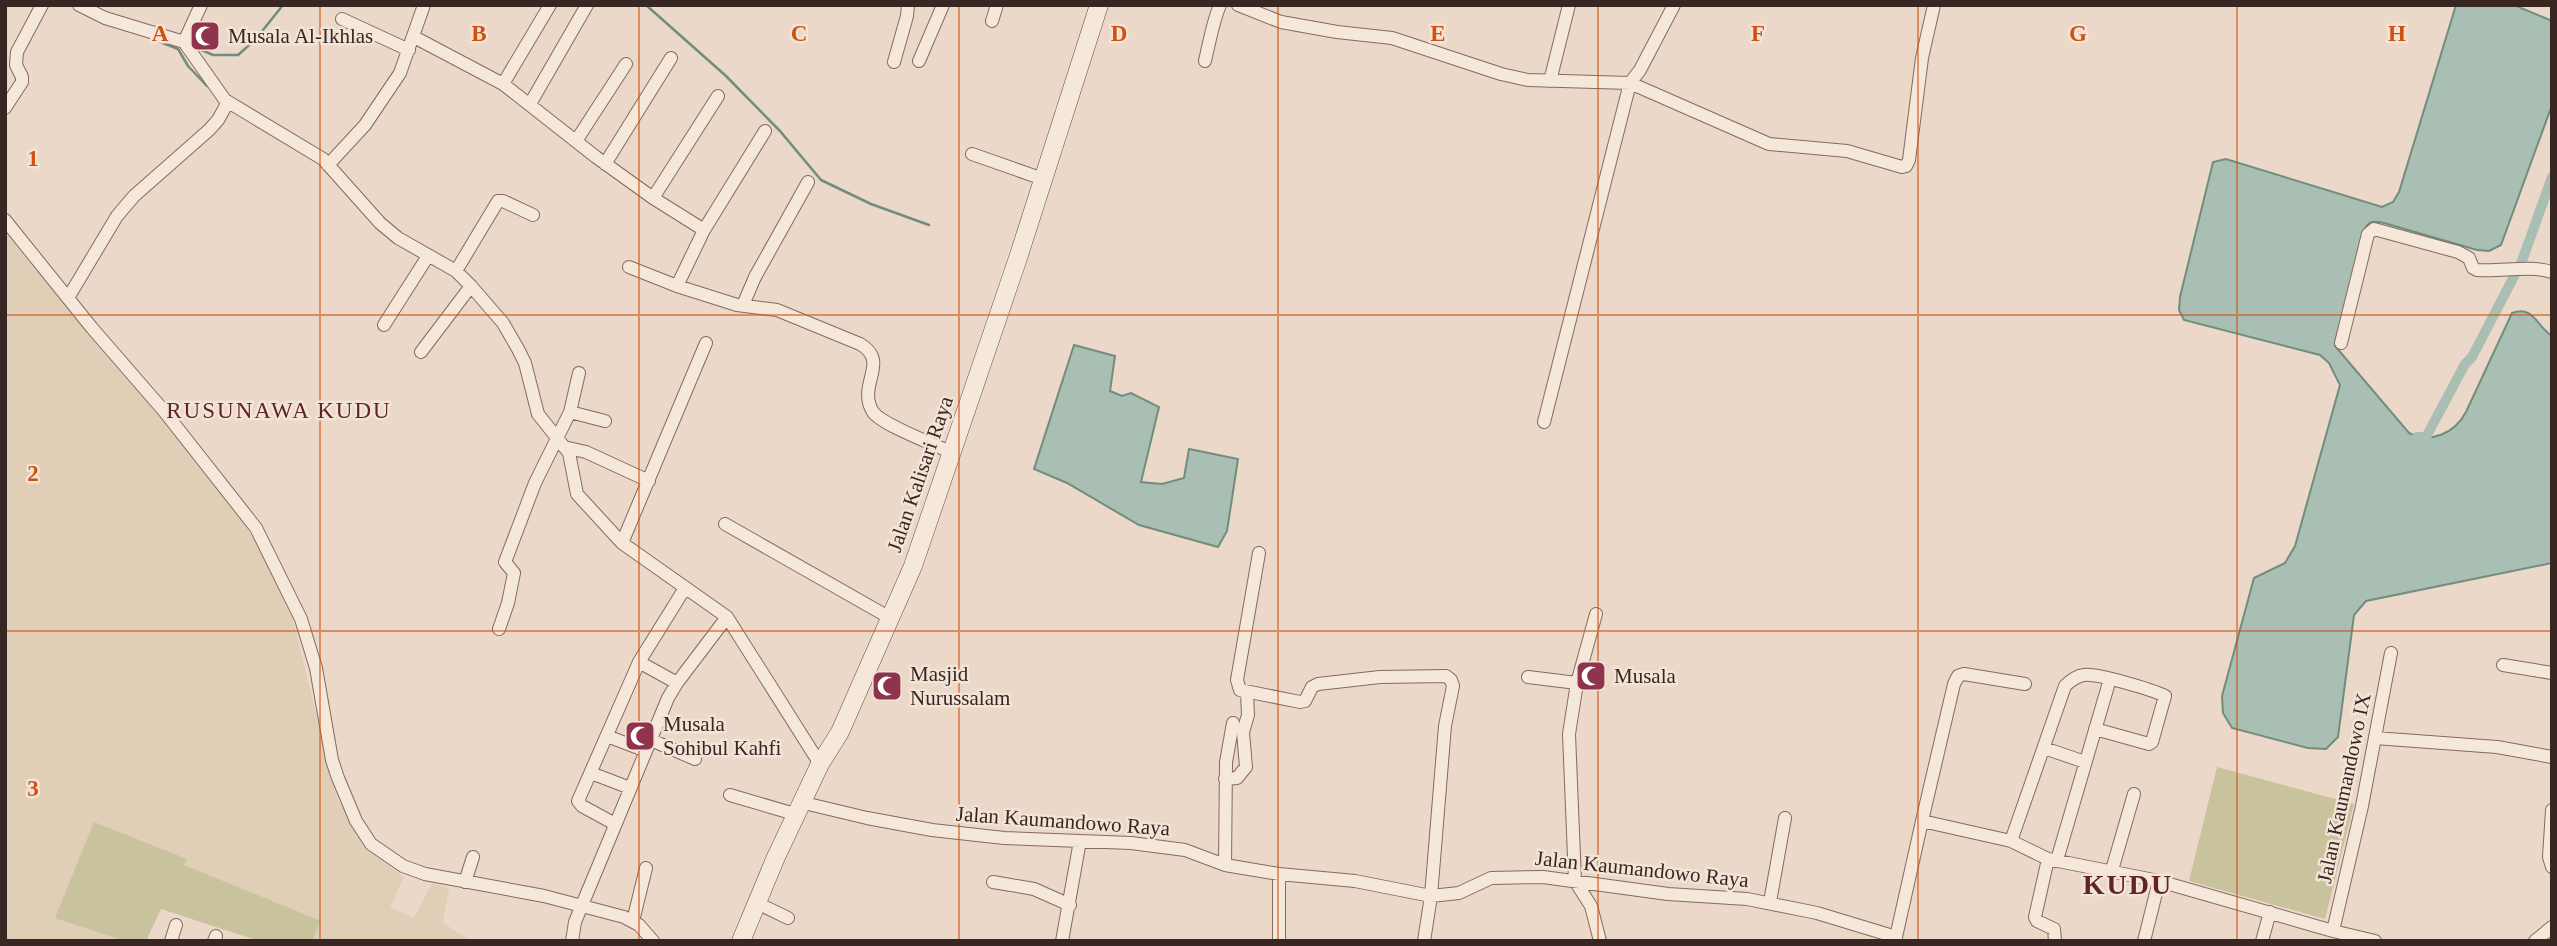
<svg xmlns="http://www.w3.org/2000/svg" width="2557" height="946" font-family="Georgia,serif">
<rect width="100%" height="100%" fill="#ebd8c8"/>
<!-- farmland -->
<path fill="#e0ceb6" d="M5 233 213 477 235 507 269 567 290 608 337 798 367 850 404 877 390 907 414 918 432 883 449 889 443 923 472 941H312L321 922 184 865 186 859 55 917 125 941H5Z"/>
<!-- green -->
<path fill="#c8c29d" d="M2217 767 2354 804 2325 919 2189 881Z
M94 822 187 859 184 865 321 921 312 941H259L161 909 146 941H125L55 918Z"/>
<!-- water -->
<path fill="#a9bfb3" stroke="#708d7e" stroke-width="2" d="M2456 5H2514L2552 21V105L2501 245 2489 251 2477 250 2384 223C2371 220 2368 221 2363 233L2335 346 2409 433C2431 444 2455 433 2466 412L2512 313C2534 305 2536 326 2552 336V563L2366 601 2354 615 2338 737 2326 749 2308 748 2232 728 2223 713 2222 696 2254 578 2285 563 2295 546 2340 385 2329 363 2320 355 2184 320 2179 310 2180 297 2213 162 2226 159 2382 207 2393 202 2399 192Z
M1074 345 1115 356 1110 391 1122 396 1131 393 1159 407 1141 482 1162 484 1184 478 1189 449 1238 459 1227 531 1218 547 1139 525 1067 483 1034 469Z"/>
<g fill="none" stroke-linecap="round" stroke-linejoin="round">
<!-- stream -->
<path stroke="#708d7e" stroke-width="2.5" d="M646 5 726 76 780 131 821 180 871 204 929 225
M150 38 178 49 188 66 207 86
M195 47 213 55H238L255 40 283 5"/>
<!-- canal -->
<path stroke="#a9bfb3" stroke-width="10" d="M2417 437H2426L2465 364 2472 357 2522 261 2552 177"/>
<!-- street casing -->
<g stroke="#86695f" stroke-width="14">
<path id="street" d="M79 5 105 18 184 42 225 100 323 159 380 223 398 238 456 271 471 286 503 323 518 349 525 363 538 414 569 453 577 494 622 543 727 617 820 764
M1238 5 1281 22 1337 32 1392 38 1501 74 1528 80 1630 83 1769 144 1847 151 1902 167 1906 166 1909 160 1922 58 1934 5
M342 19 409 50
M992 21 997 5
M414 37 503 84 596 157 653 198 704 230
M184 42 201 5
M919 61 943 5
M1205 61C1209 44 1213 21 1220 5
M894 62 907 16 908 5
M1550 81 1569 5
M503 84 550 5
M530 104 587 5
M5 108 22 82V77L16 65 17 52 42 5
M576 141 626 64
M972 154 1043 179
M605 164 671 58
M328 165 365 125 400 73 424 5
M653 198 718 96
M5 220 92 328 164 411 256 528 301 619 316 668 332 760 338 778 356 821 371 844 403 866 425 874 544 896 624 917 639 925 653 941
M629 267 677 286 737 305 777 310 860 344C891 362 856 385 873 412 882 425 934 444 950 452
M456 271 498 201H503L533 215
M677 286 704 230 765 131
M68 298 117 216 134 196 209 130 218 120 228 102
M743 305 755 277 808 182
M384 325 428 256
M2341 343 2368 234 2374 229 2458 252 2469 258 2473 268 2477 270C2502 272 2529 265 2552 272
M421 352 471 286
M570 412 605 421
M1544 422 1630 83 1640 70 1674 5
M564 447 586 452 649 481
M725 524 892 619
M622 543 706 343
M1259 553 1237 680 1240 690 1300 702 1305 701 1312 687 1318 684 1380 677 1446 676 1451 680 1453 686 1445 726 1431 896 1424 941
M1596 614 1577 683 1569 734 1575 881 1591 906 1600 941
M499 629 508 603 514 573 505 562 535 483 570 412 579 373
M639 662 677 683
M2503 665 2552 673
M1528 677 1577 683
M607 736 646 751
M2375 738 2497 747 2552 757
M651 740 695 759
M2044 748 2085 762
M591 773 630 788
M1225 779 1237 778 1246 767 1243 732 1248 715 1247 692
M730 795 798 815
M804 803 867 818 932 830 1004 838 1131 843 1185 850 1225 865 1279 874 1355 881 1431 896 1459 893 1491 878 1543 877 1668 894 1747 899 1817 913 1896 937 1922 821 2011 841 2048 859 2159 881 2333 931 2375 941
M2552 810 2549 857 2552 867
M1922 821 1954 684 1958 676 1964 674 2025 684
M615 824 582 806 578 801 639 662 685 588
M2011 841 2065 686C2070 681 2076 676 2084 675 2097 673 2153 690 2165 696L2152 742 2149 744 2095 729
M2048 859 2035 917 2037 921 2054 929 2055 941
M2057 860 2110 679
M1225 865 1226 762 1233 723
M2112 870 2134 794
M465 882 473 857
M993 882 1034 889 1070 905
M1770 902 1785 818
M757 903 788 918
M633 921 646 868
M2333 931 2362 806 2391 653
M171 941 176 925
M214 941 216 936
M572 941 575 922 668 698 677 683 727 617
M1062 941 1080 841
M1279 941V874
M2144 941 2159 881
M2262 941 2270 912
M2535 941 2552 927"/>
</g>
<!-- secondary casing -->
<g stroke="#674b42" stroke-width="19">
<path id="secondary" d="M741 941 776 857 820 764 840 732 913 566 1018 258 1099 5"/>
</g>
<!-- street -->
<use href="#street" stroke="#f6e7db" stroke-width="12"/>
<!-- secondary -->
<use href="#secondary" stroke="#f6e7db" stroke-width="18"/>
</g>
<!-- grid -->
<path fill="none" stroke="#cd510f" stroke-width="2" stroke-opacity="0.55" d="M320 5V941M639 5V941M959 5V941M1278 5V941M1598 5V941M1918 5V941M2237 5V941M5 315H2552M5 631H2552"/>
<!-- icons -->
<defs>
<g id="mosque-square" transform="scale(1.575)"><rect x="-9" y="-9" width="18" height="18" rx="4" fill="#8f344c" stroke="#f3e4d7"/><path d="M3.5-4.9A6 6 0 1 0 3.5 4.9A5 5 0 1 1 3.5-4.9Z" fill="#fff"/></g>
</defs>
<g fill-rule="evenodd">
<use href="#mosque-square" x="205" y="36"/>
<use href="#mosque-square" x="1591" y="676"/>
<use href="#mosque-square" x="887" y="686"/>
<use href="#mosque-square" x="640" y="736"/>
</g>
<g text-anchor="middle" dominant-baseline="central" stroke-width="5" stroke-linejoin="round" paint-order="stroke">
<!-- poi labels -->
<g font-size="21" fill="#372621" stroke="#f3e4d7" text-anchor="start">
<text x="228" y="36">Musala Al-Ikhlas</text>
<text x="910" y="674">Masjid<tspan x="910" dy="24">Nurussalam</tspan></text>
<text x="1614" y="676">Musala</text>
<text x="663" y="724">Musala<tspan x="663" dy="24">Sohibul Kahfi</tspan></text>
</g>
<!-- street labels -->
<g font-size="21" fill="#372621" stroke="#f3e4d7">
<text transform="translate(920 474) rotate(-71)">Jalan Kalisari Raya</text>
<text transform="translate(2344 788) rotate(-78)">Jalan Kaumandowo IX</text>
<text transform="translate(1063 821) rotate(4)">Jalan Kaumandowo Raya</text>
<text transform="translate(1642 869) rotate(6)">Jalan Kaumandowo Raya</text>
</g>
<!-- neighbourhood labels -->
<g font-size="23" letter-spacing="2" fill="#602427" stroke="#f3e4d7">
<text x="279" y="410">RUSUNAWA KUDU</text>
</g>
<!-- district labels -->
<g font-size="28" font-weight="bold" letter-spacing="2" fill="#602427" stroke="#f3e4d7">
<text x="2128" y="884">KUDU</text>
</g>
</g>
<g font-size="23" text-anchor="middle" font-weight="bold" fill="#cd510f" stroke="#f3e4d7" stroke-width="5" stroke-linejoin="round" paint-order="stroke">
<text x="160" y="41">A</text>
<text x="479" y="41">B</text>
<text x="799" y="41">C</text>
<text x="1119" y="41">D</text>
<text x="1438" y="41">E</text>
<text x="1758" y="41">F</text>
<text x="2078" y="41">G</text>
<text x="2397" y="41">H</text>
<text x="33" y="166">1</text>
<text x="33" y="481">2</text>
<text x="33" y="796">3</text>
</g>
<!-- border -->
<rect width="2557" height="946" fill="none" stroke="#372621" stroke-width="14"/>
</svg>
